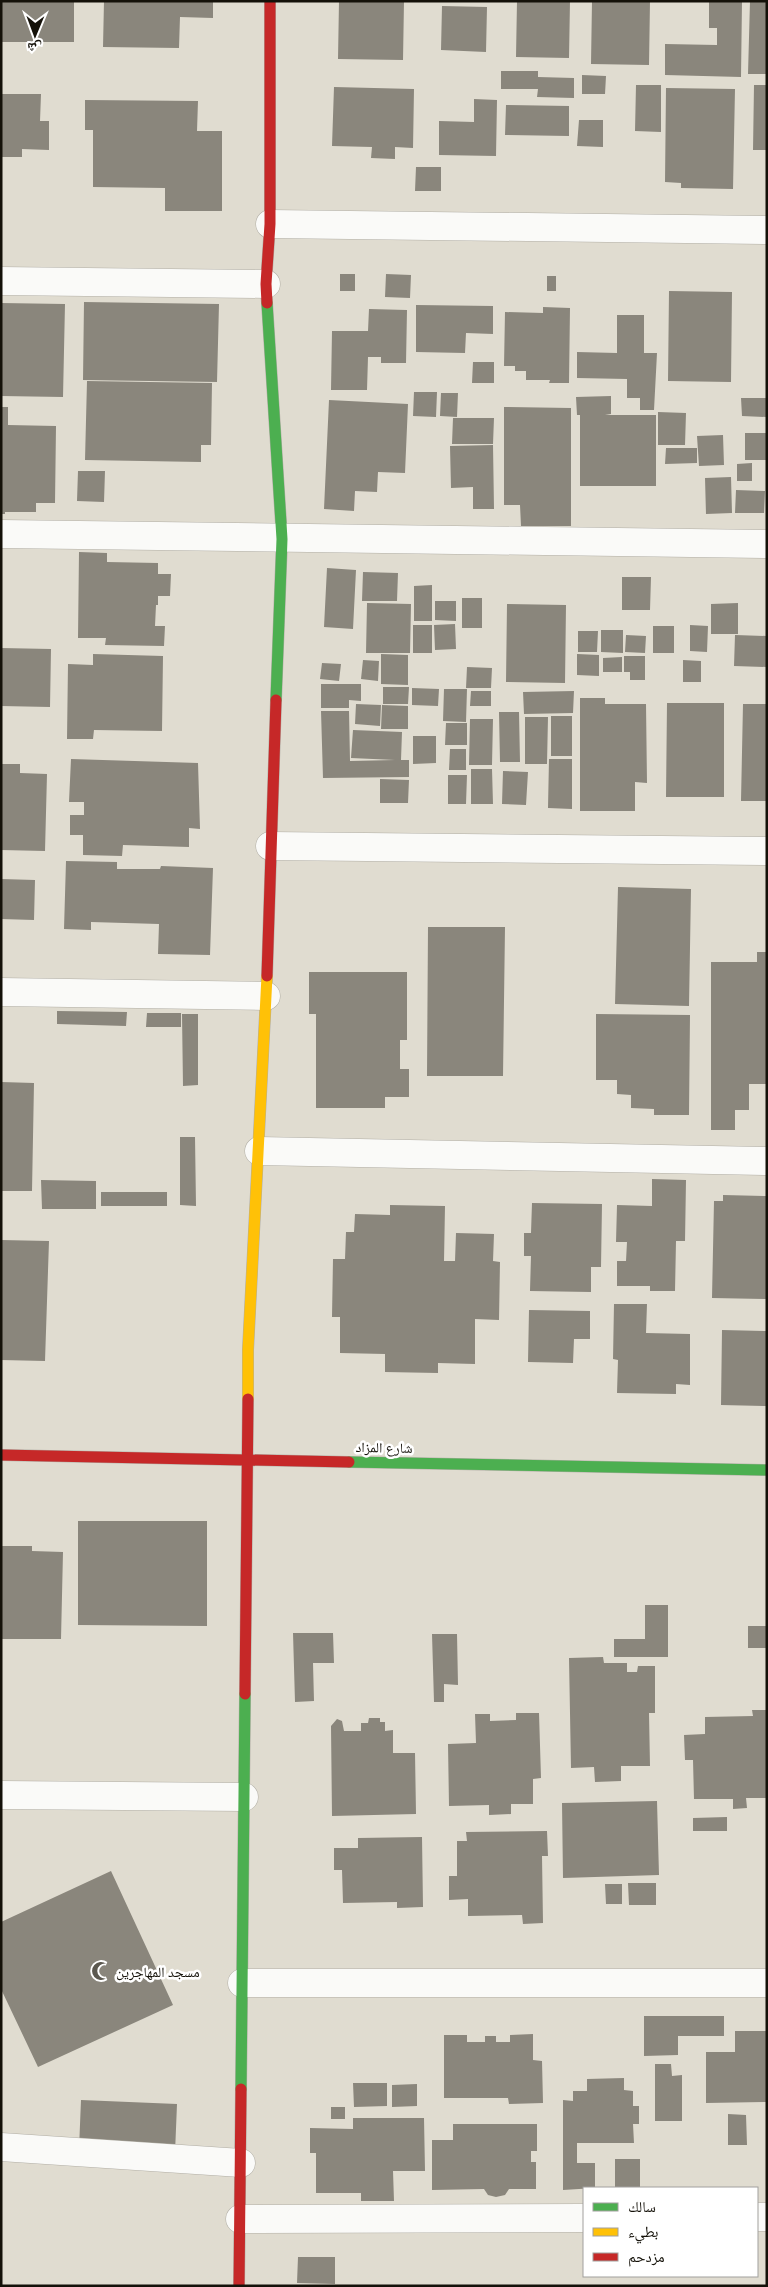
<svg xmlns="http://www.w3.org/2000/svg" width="768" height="2287" font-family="'Golos Text','Noto Naskh Arabic',sans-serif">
<rect width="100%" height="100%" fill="#e0dcd0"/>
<!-- building -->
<path fill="#8a867c" d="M1 1H74V42H1Z
M104 1H213V18L180 17 179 48 103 47Z
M339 1H404L403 60 338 59Z
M517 1H570L569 58 516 57Z
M592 1H650L649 65 591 64Z
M718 1H742L741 77 665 75V44L717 45V28H709V2Z
M750 1H767V74H748Z
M442 6 487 7 486 52 441 50Z
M501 71H538V77L574 78V98L537 97 538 89H501Z
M582 75 606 76 605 94H582Z
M636 85H661V132L635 131Z
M754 85H767V150H753Z
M334 87 414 89 413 148 395 147V159L371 158 372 147 332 146Z
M666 88 735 89 733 189 681 188V183L665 182Z
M1 94H41L40 121H49V150L22 149V157H1Z
M474 99 497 100 496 156 439 155V121L474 122Z
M85 100 198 101 197 131H222V211H165V188L93 187V130H85Z
M506 105 569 106V136L505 135Z
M579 120H603V147L577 146Z
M416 167H441V191H415Z
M340 274H355V291H340Z
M386 274 411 275 410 298 385 297Z
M547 276H556V291H547Z
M669 291 732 292 731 382 668 381Z
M84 302 219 304 217 382 83 380Z
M1 303 65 304 63 397 1 396Z
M416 305 493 306V334L466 333 465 353 416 352Z
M543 307 570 308 569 383H549L550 380H526V371H515V366H504L505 312 543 313Z
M369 309 407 310 406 363H381V357H368L367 390H331L332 331H368Z
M617 315H644V353H657L654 410H640V398H627V379L577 378V352L617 353Z
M473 362H494V383H472Z
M87 381 212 383 211 445H201V462L85 460Z
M414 392H437L436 417 413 416Z
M441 393H458L457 417 440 416Z
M611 396V414L605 415H656V486H580V415H577L576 397Z
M741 398H767V417L742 416Z
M329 400 408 404 405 473 378 472 377 492 355 491 354 511 324 509Z
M1 407H8V425L56 426 55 503H36V512H5V514H1Z
M504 407 571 408V526H521L520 505H504Z
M658 412 686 413 685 445H658Z
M453 418H494L493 444H452Z
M745 433H767V460H745Z
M723 435 724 465 699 466 697 436Z
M493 445 494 509H473V487L451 488 450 446Z
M666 448H697V463L665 464Z
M752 463V481H737V464Z
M78 471H105L104 502 77 501Z
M731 477 732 513 706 514 705 478Z
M736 490 765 491 764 513H735Z
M79 552 107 553V562L158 563V574H171L170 596H158V605H156L155 626H165L164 646 105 645 106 638H78Z
M327 568 356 570 353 629 324 627Z
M363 572 398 573 397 601H362Z
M622 577H651L650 610H622Z
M432 585V621H414V586Z
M462 598H482V628H462Z
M435 601H456V621L435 620Z
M367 603 411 604 410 653H366Z
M738 603V634H711V604Z
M507 604 566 605 565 683 506 682Z
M455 624 456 649 435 650 434 625Z
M413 625H432V653H413Z
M690 625 708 626 707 652 690 651Z
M653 626H674V653H653Z
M601 630H623V653L601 652Z
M578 631H598L597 652H578Z
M626 635 646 636 645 653 625 652Z
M735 635 767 636V667L734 666Z
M1 648 51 649 50 707 1 706Z
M93 654 163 656 162 731 94 730 93 739H67L68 664 93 665Z
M381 654 408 655V685L381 684Z
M577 654 599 655V676L577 675Z
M624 656H645V680H630V672H624Z
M622 657V672H603V658Z
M363 660 379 661 378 681 361 679Z
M683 660 701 661V682H683Z
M322 663 341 664 339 681 320 679Z
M467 667 492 668 491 688H466Z
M321 684H361V701L349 700V708H321Z
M383 687H409L408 704H383Z
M412 688 439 689 438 706 412 705Z
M444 689H467L466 722 443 721Z
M471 691H491V706H470Z
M574 691 573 713 524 714 523 692Z
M580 698H605V704H646L647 783 635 782V811H580Z
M667 703H724V797H666Z
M356 704 381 705 380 726 355 724Z
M743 704H767V801H741Z
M382 705 408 706V729H381Z
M321 711H349L350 761 395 760 351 758 353 730 402 732 401 760H409V777L323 778Z
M499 712H519L520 762H500Z
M551 716H572V756H551Z
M525 717H548L547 764H525Z
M470 719H493L492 765H469Z
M446 723H467V745H445Z
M413 736H436V763L413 764Z
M450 749H466V770H449Z
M71 759 198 763 200 829 189 828V847L123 845 122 856 83 855V835H70V815H84V802H69Z
M549 759H572V809L548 808Z
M1 764H20V773L47 774 45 851 1 850Z
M471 769H492L493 804H471Z
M503 771 528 772 526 805 502 804Z
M448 775H467L466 804H448Z
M380 779 409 780 408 803H380Z
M66 861 117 862V869H160L161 866 213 868 210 955 158 954 159 924 91 922V930L64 929Z
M1 879 35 880 34 920 1 919Z
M618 887 691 889 689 1006 615 1004Z
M428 927H505L503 1076H427Z
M757 952H767V1084H749V1110H735V1130H711V962H757Z
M309 972H407V1040H400V1069H409V1097H385V1108H316V1014H309Z
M57 1011 127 1012 126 1026 57 1024Z
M147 1013H181V1027H146Z
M182 1014H198V1085L183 1086Z
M596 1014 690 1015 689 1115H654V1109L631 1108V1095L617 1094V1080H596Z
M1 1082 34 1083 32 1191H1Z
M180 1137H195L196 1206 180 1205Z
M652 1179 686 1180 685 1241H676L675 1291H650V1286H617V1261H626L627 1242H616L617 1205 652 1206Z
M41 1180 96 1181V1209H42Z
M101 1192H167V1206H101Z
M723 1195 767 1196V1299L712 1298 714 1201H723Z
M532 1203 602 1204 601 1267H591V1292L530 1291 531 1256H524V1233H531Z
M390 1205 445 1206 444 1261H455L456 1233 494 1234 493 1261 500 1262 499 1320 475 1319V1364L438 1363V1373L385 1372V1354L340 1353V1317H332L333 1259H345L346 1232H354L355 1214 390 1215Z
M1 1240 49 1241 45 1361 1 1360Z
M614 1304H647L646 1333 690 1334V1385L676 1384V1394L617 1393 618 1360 613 1359Z
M529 1310 590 1311V1339H574L573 1363 528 1362Z
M722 1330 767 1331V1406L721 1405Z
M78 1521H207V1626L78 1625Z
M1 1546H32V1551L63 1552 61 1639H1Z
M645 1605H668V1657H614V1639H645Z
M748 1626H767V1648H748Z
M293 1633H333L334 1663H313L314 1701 295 1702Z
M432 1634H457L458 1685 444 1684V1702H434Z
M603 1657 604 1663H627V1672H637L638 1666H655V1713H649L650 1766H621V1781L595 1782 594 1767 571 1768 569 1658Z
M752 1710H767V1798H746L747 1808 733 1809V1799H694L693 1760H685L684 1735 705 1734V1717L753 1716Z
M516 1713H539L541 1778 533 1779V1804H511V1814L489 1815V1805L449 1806 448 1744 476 1743 475 1714H490V1721L516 1720Z
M369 1718H380V1722H385V1731L393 1730V1753H415L416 1814 332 1816 331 1726 337 1719 342 1721 344 1731H361V1723H368Z
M657 1801 659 1875 563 1878 562 1803Z
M727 1817V1831H693V1818Z
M547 1831 548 1856H542L543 1923 523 1924 522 1915 468 1916V1899L449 1900V1876H457V1841H467L466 1832Z
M422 1837 423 1907 397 1908V1902L343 1903 342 1870H334V1848H358V1838Z
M111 1871 173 2005 38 2067 1 1989V1922Z
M628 1883H656V1905H629Z
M605 1884H622V1904H606Z
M644 2016H724V2036H678V2055L644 2056Z
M735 2031H767V2102L706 2103V2052H735Z
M533 2034V2060L542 2061 543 2103 509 2104 508 2098H444V2035H467V2042H485V2036H496V2042H510V2035Z
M655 2064H671L672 2076 682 2075V2121H655Z
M624 2078V2090L633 2091V2106H639V2124H633L634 2143H577V2163H595V2188L563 2190V2100L573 2101V2091H587V2079Z
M353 2083H387V2106L354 2107Z
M417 2084V2106L392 2107V2085Z
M81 2100 177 2104 175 2153 79 2149Z
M331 2107H345V2119H331Z
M728 2114 746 2115 747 2145H728Z
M353 2118H424L425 2171H393L394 2201H361V2193H316V2153H310V2128L353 2129Z
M453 2124H537V2151H531V2162H536V2189H509L505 2195 496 2197 488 2195 484 2189 432 2190V2140H453Z
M615 2159H640V2188H615Z
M298 2257H335V2284L297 2283Z"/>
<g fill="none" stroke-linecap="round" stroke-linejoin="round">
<!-- street casing -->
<g stroke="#b1aea5" stroke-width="29">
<path id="street" d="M270 224 767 230
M1 281 266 284
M1 534 767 544
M270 846 767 851
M1 992 266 996
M259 1151 767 1161
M1 1795 244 1797
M242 1983H767
M1 2147 241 2163
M757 2217H767
M240 2219 584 2218"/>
</g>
<!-- fast casing -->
<g stroke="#b1aea5" stroke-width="12">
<path id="fast" d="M267 303 282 539 276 700
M349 1462 767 1470
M241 2089 245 1694"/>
</g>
<!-- slow casing -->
<g stroke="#b1aea5" stroke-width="12">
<path id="slow" d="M248 1399V1350L267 976"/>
</g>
<!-- jam casing -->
<g stroke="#b1aea5" stroke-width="12">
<path id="jam" d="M267 303 266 284 270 224V1
M267 976 276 700
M1 1455 349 1462
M245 1694 248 1399
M239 2286 241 2089"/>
</g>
<!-- street -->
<use href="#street" stroke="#fafaf8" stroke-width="28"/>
<!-- fast -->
<use href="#fast" stroke="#4caf50" stroke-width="11"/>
<!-- slow -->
<use href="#slow" stroke="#ffc107" stroke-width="11"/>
<!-- jam -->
<use href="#jam" stroke="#c62828" stroke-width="11"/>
</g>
<!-- icons -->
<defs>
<g id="mosque-bare" transform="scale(1.5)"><path d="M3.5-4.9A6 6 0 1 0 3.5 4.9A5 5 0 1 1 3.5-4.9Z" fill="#5b584f" stroke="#fff" stroke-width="2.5" paint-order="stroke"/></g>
</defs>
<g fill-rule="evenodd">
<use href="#mosque-bare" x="101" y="1971"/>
</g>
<g text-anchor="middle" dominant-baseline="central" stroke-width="5" stroke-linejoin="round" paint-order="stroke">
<!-- street labels -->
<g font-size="14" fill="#141109" stroke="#fff">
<text transform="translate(384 1447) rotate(1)">شارع المزاد</text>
</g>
<!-- poi labels -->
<g font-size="14" fill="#141109" stroke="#fff" text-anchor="start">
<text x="116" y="1971">مسجد المهاجرين</text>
</g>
</g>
<!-- border -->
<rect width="768" height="2287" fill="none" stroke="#141109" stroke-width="5"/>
<!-- legend -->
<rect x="583" y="2187" width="175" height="90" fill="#ffffff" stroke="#a1a09d"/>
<rect x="593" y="2203" width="25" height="8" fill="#4caf50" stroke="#a1a09d"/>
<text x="628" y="2212" font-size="15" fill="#141109">سالك</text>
<rect x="593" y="2228" width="25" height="8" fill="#ffc107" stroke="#a1a09d"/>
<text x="628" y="2237" font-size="15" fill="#141109">بطيء</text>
<rect x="593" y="2253" width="25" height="8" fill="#c62828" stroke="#a1a09d"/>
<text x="628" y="2262" font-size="15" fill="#141109">مزدحم</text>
<!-- north arrow -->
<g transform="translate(35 35) rotate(181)" stroke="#ffffff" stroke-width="4" paint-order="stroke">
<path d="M0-4L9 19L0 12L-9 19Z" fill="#141109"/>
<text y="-8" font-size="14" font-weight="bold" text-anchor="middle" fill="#141109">ش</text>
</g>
</svg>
